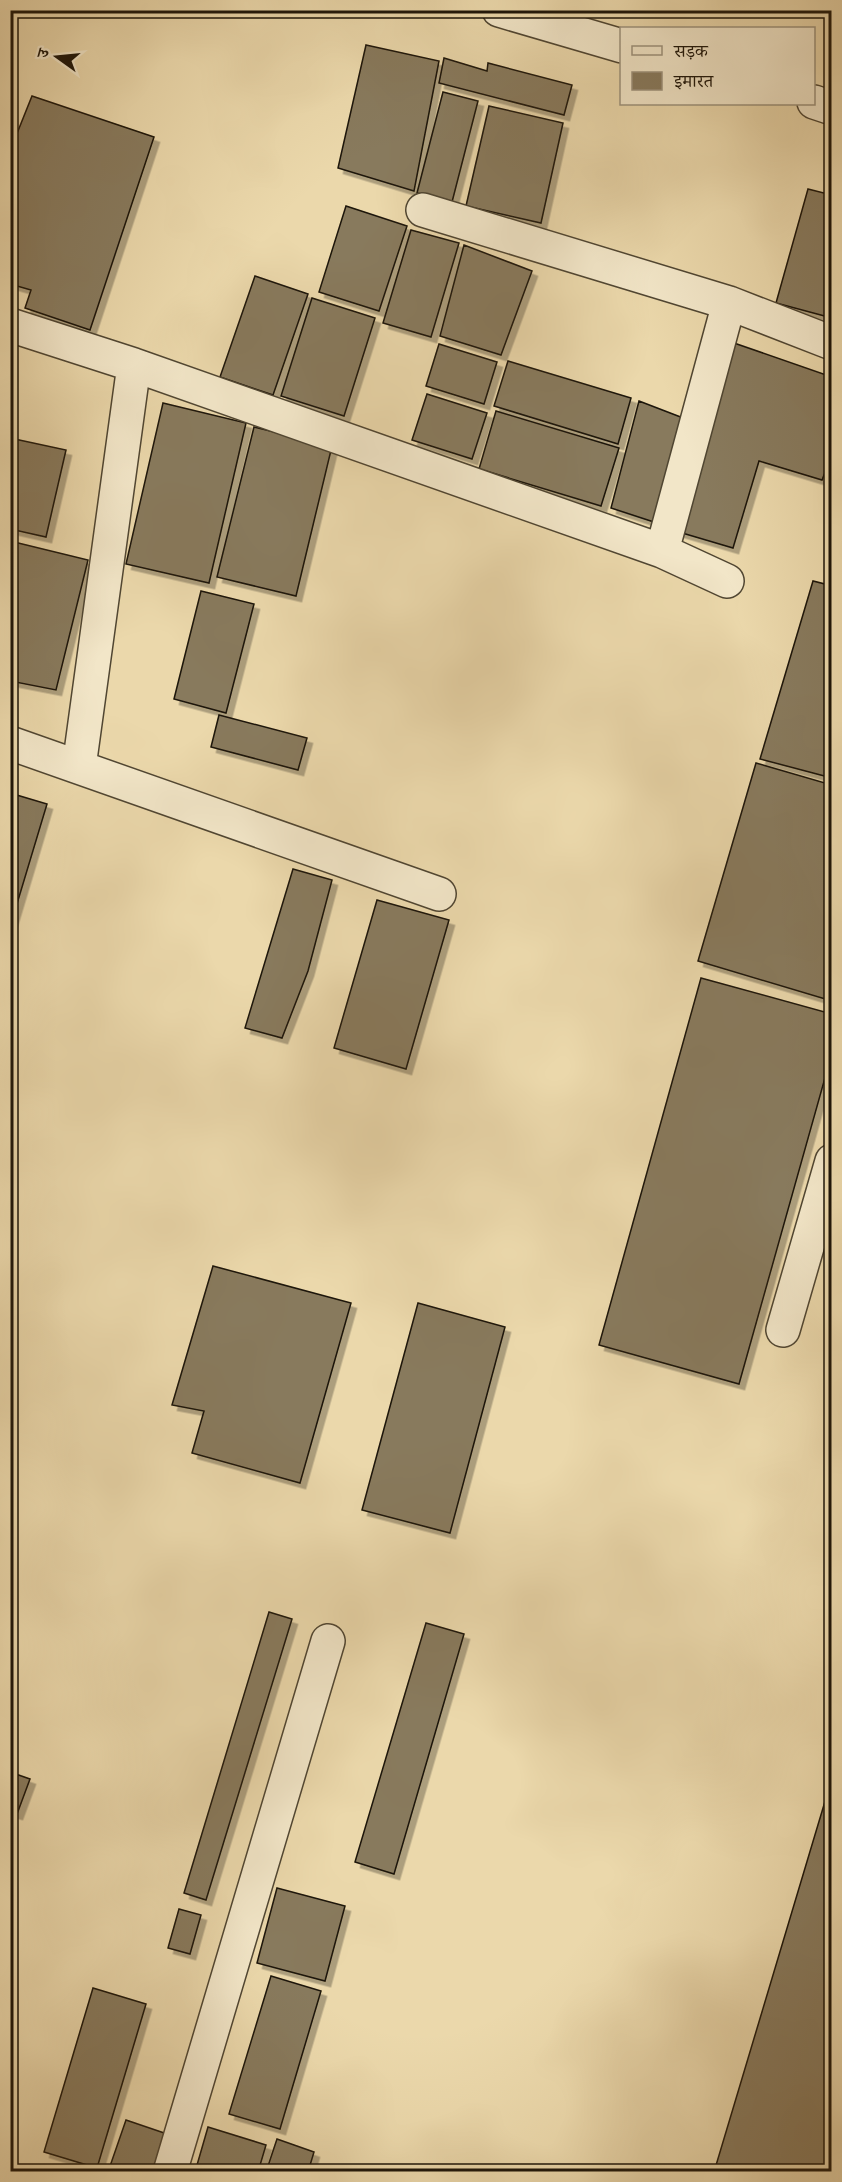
<svg xmlns="http://www.w3.org/2000/svg" width="842" height="2182" font-family="'IM FELL Great Primer','Noto Serif Devanagari',serif">
<defs>
<filter id="shadow"><feDropShadow dx="5.5" dy="5.5" stdDeviation="0" flood-color="#0004"/></filter>
</defs>
<rect width="100%" height="100%" fill="#ebd8ab"/>
<filter id="stains"><feTurbulence type="fractalNoise" baseFrequency=".00333" numOctaves="4"/><feColorMatrix values="0 0 0 0 .2 0 0 0 0 .09 0 0 0 0 .02 0 0 0 .5 -.17"/></filter>
<radialGradient id="worn" r=".72"><stop offset=".6" stop-color="#630" stop-opacity="0"/><stop offset="1" stop-color="#630" stop-opacity=".3"/></radialGradient>
<!-- building -->
<path fill="#887a5d" stroke="#1d1509" stroke-width="1.5" filter="url(#shadow)" d="M366 45 439 61 414 191 338 168Z
M444 58 487 71 488 63 572 85 564 115 439 83Z
M443 92 478 101 452 202 417 193Z
M32 96 154 137 90 330 25 308 31 290 10 284V151Z
M489 106 563 123 541 223 466 206Z
M808 189 832 195V318L776 303Z
M346 206 407 226 379 311 319 292Z
M411 230 459 243 431 337 383 323Z
M464 245 532 271 501 355 440 336Z
M255 276 308 294 273 395 220 377Z
M312 298 375 318 344 416 281 396Z
M734 343 832 377V455L822 480 759 461 733 548 672 530Z
M439 344 497 362 484 404 426 386Z
M508 361 631 398 618 444 494 406Z
M427 394 487 413 472 459 412 440Z
M639 401 691 421 663 525 611 508Z
M163 403 246 423 209 583 126 564Z
M496 411 619 448 601 506 479 469Z
M254 427 332 446 296 596 217 577Z
M10 438 66 450 46 537 10 529Z
M10 541 88 560 56 690 10 681Z
M832 577V778L760 759 813 581 829 585Z
M201 591 254 604 226 713 174 699Z
M219 715 307 738 298 770 211 747Z
M756 763 832 785V1001L698 961Z
M10 793 47 804 10 927Z
M293 869 332 880 308 971 282 1038 245 1028Z
M377 900 449 920 406 1069 334 1048Z
M701 978 832 1014V1053L739 1384 599 1345Z
M213 1266 351 1303 300 1483 192 1453 204 1411 172 1405Z
M418 1303 505 1327 450 1533 362 1510Z
M269 1612 292 1619 206 1900 184 1893Z
M426 1623 464 1634 394 1874 355 1862Z
M10 1772 30 1779 17 1814 10 1812Z
M832 1778V2172H714Z
M277 1888 345 1906 325 1981 257 1963Z
M179 1909 201 1915 190 1954 168 1948Z
M271 1976 321 1991 280 2129 229 2114Z
M93 1988 146 2004 97 2168 44 2152Z
M126 2120 176 2137 165 2172H108Z
M208 2127 266 2145 258 2172H195Z
M277 2139 314 2152 308 2172H266Z"/>
<g fill="none" stroke-linecap="round" stroke-linejoin="round">
<!-- minor casing -->
<g stroke="#504632" stroke-width="36">
<path id="minor" d="M499 10 622 46
M814 102 832 108
M423 210 729 303 832 343
M10 325 134 365 662 551 727 581
M662 551 729 303
M10 743 439 894
M79 767 134 365
M783 1330 832 1161
M170 2172 328 1641"/>
</g>
<!-- minor -->
<use href="#minor" stroke="#f2e6c8" stroke-width="33"/>
</g>
<!-- margin -->
<rect width="842" height="2182" fill="none" stroke="#ebd8ab" stroke-width="36"/>
<rect x="12" y="12" width="818" height="2158" fill="none" stroke="#1d1509" stroke-width="3"/>
<rect x="18" y="18" width="806" height="2146" fill="none" stroke="#1d1509" stroke-width="1.5"/>
<!-- legend -->
<rect x="620" y="27" width="195" height="78" fill="#f2e6c8" stroke="#9d927c" stroke-width="1.5"/>
<rect x="632" y="46" width="30" height="9" fill="#f2e6c8" stroke="#9d927c" stroke-width="1.5"/>
<text x="674" y="57" font-size="18" fill="#1d1509">सड़क</text>
<rect x="632" y="72" width="30" height="18" fill="#887a5d" stroke="#9d927c" stroke-width="1.5"/>
<text x="674" y="87" font-size="18" fill="#1d1509">इमारत</text>
<!-- north arrow -->
<g transform="translate(57 57) rotate(285)" stroke="#f2e6c8" stroke-width="4.5" paint-order="stroke">
<path d="M0-4.5L10 22L0 15L-10 22Z" fill="#1d1509"/>
<text y="-9" font-size="16" font-weight="bold" text-anchor="middle" fill="#1d1509">उ</text>
</g>
<rect width="100%" height="100%" filter="url(#stains)"/>
<rect width="100%" height="100%" fill="url(#worn)"/>
</svg>
